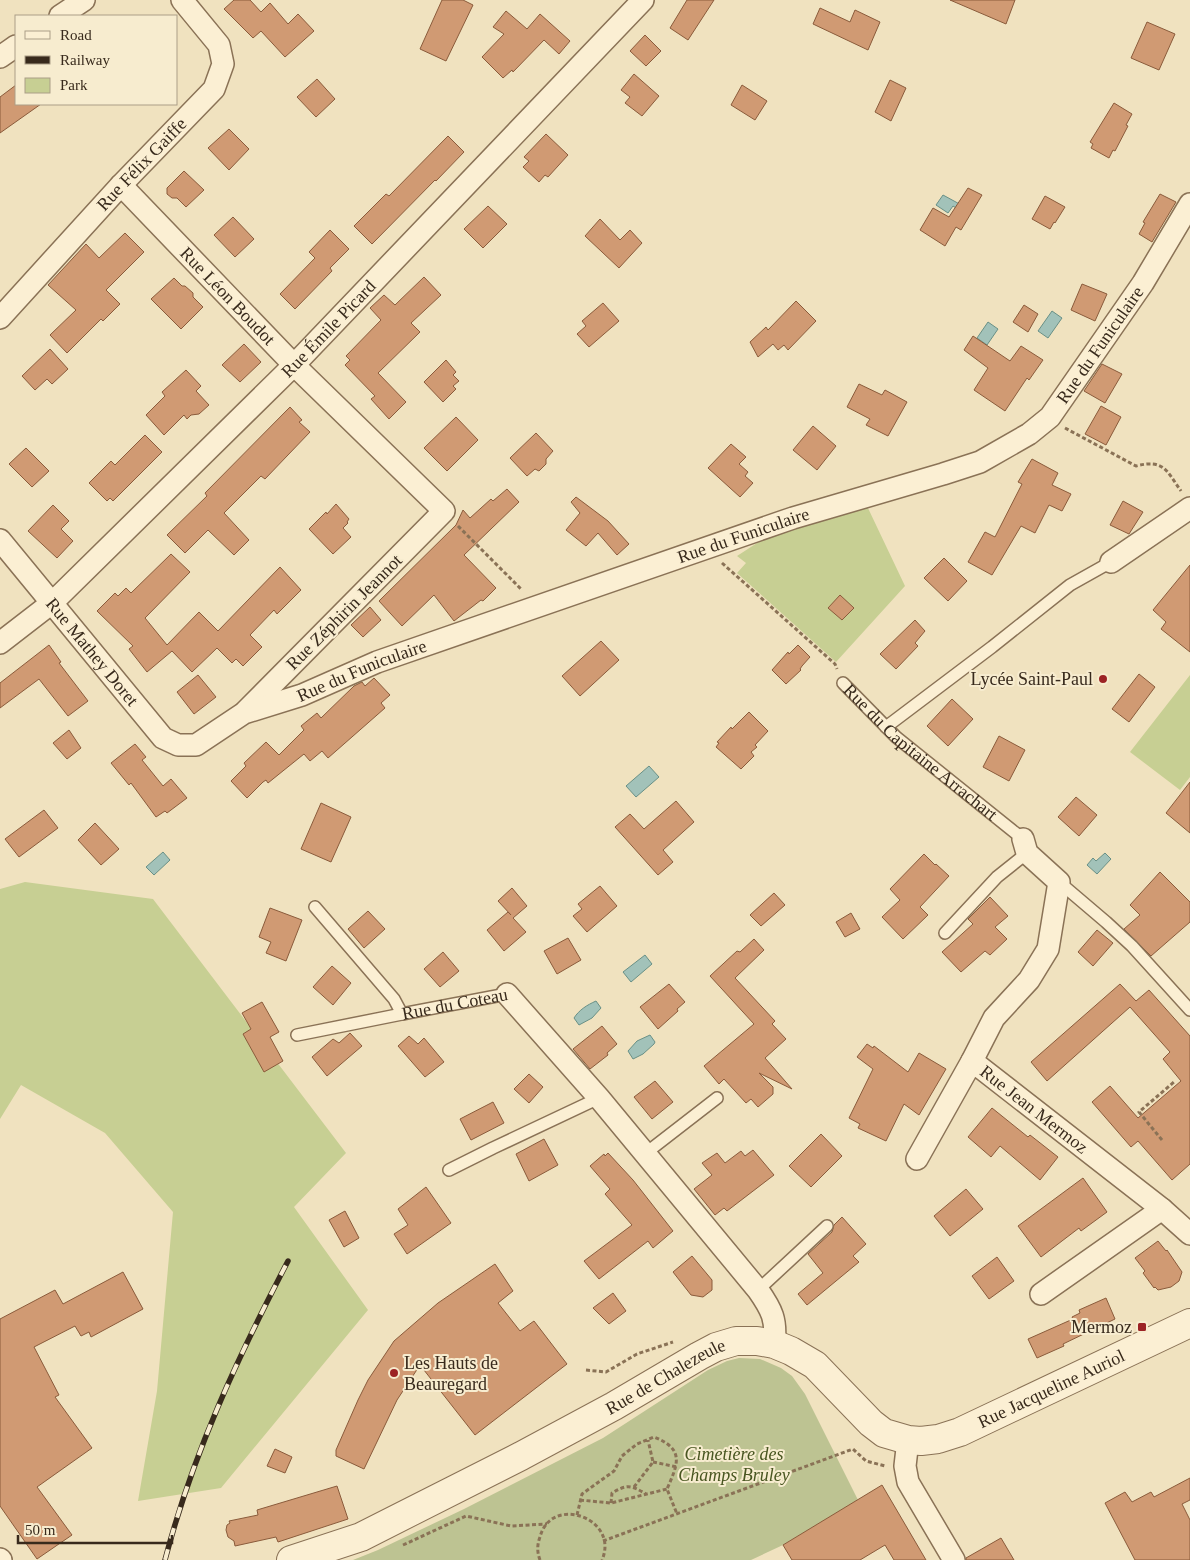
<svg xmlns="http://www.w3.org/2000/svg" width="1190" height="1560" font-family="Georgia,serif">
<rect width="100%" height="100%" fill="#f0e2bf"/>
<!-- green -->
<path fill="#c7cf93" d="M867 506 905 586 836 662 737 573 746 563 737 556 768 536Z
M1190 675V777L1180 790 1130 752Z
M25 882 153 899 346 1153 294 1207 368 1310 221 1488 138 1501 157 1391 173 1212 105 1133 21 1085 0 1119V889Z"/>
<!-- cemetery -->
<path fill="#bdc392" d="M739 1358 760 1359 781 1368 792 1376 805 1394 858 1500 783 1545 751 1560H353L378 1550 464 1509 603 1438 708 1370 727 1361Z"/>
<!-- water -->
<path fill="#a2c2b9" stroke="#699086" d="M943 195 965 207 962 212 953 206 948 213 936 205Z
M1052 311 1062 318 1048 338 1038 331Z
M988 322 998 329 987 345 977 338Z
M649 766 659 777 636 797 626 786Z
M163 852 170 860 154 875 146 867Z
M1105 853 1111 859 1097 874 1087 865 1093 858 1096 861Z
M645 955 652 964 631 982 623 972Z
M596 1001 601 1008 592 1018 579 1025 574 1018C579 1010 587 1005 596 1001Z
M650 1035 655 1042 654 1044 643 1054 633 1059 628 1051 637 1041Z"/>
<!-- building -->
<path fill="#d09a73" stroke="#8a5b3b" d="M234 0H250L261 12 270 3 288 24 298 14 314 31 285 57 261 31 253 38 224 9Z
M442 0H463L473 5 446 61 420 49Z
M687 0H714L688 40 670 28Z
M950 0H1015L1006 24Z
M820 8 850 22 855 10 880 22 868 50 813 24Z
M506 11 527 29 540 14 570 41 559 54 544 40 513 72 512 70 503 78 482 57 504 34 493 27Z
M1147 22 1175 34 1159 70 1131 58Z
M645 35 661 51 646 66 630 51Z
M634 74 659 96 642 116 625 103 630 97 621 90Z
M317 79 335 99 316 117 297 97Z
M890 80 906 88 891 121 875 112Z
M16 85V104H41L0 133V97Z
M742 85 767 101 755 120 731 105Z
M1114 103 1132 114 1126 125 1128 126 1115 151 1113 150 1109 158 1091 148 1093 144 1090 142Z
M229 129 249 149 229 170 208 148Z
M546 134 568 155 548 177 545 175 539 182 523 167 529 161 524 157Z
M448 136 464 152 436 181 435 180 372 244 354 226 386 194 389 196Z
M184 171 204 190 186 207 177 198H172L167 194V188Z
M968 188 982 195 961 230 956 227 945 246 920 230 933 208 949 217Z
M1160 194 1176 202 1152 242 1139 234 1145 223 1143 222Z
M1045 196 1065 207 1055 223 1054 222 1050 229 1032 219Z
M488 206 507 224 483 248 464 229Z
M233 217 254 239 235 257 214 235Z
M600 219 620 240 630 230 642 243 619 268 585 236Z
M330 230 349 249 330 268 332 271 295 309 280 294 315 258 309 252Z
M125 233 144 252 106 290 120 304 103 321 101 319 67 353 50 335 76 310 48 285 86 244 99 258Z
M424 277 441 295 411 323 420 332 378 373 406 402 389 419 371 399 375 396 345 365 350 360 346 356 381 320 370 308 384 295 395 305Z
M174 278 182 286H185L193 293V297L203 307 181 329 151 299Z
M1082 284 1107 294 1095 321 1071 310Z
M796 301 816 321 788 350 784 345 778 350 773 344 758 357 750 342 766 327 768 330Z
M603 303 619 321 589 347 577 334 586 326 582 321Z
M1024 305 1038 314 1028 332 1013 322Z
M973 336 1010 361 1021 346 1043 360 1029 380 1027 378 1005 411 974 390 988 368 964 350Z
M244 344 261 362 240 382 222 365Z
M50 349 68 369 52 384 47 379 35 390 22 376Z
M446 360 456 372 453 375 459 381 453 386 456 389 443 402 424 382Z
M1102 364 1122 374 1105 403 1084 391Z
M186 370 201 386 196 391 209 405 199 414 191 415 187 419 184 415 164 435 146 415 165 396 162 392Z
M859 384 882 395 885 390 907 402 888 436 866 425 870 419 847 407Z
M1101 406 1121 417 1106 445 1085 434Z
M290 407 302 420 299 422 310 432 265 479 261 476 224 513 249 540 234 555 208 530 185 553 167 535 207 496 205 493Z
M456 417 478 440 447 471 424 448Z
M813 426 836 446 817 470 793 450Z
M536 433 553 451 546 459V464L539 471 535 469 527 476 510 458Z
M145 435 162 452 113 501 110 498 107 501 89 483 111 461 115 465Z
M731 444 746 457 739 464 748 472 745 476 753 483 740 497 708 468Z
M26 448 49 471 32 487 9 464Z
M1032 459 1058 473 1052 485 1071 494 1062 511 1049 505 1035 533 1021 526 992 575 968 562 985 532 995 537 1022 484 1018 482Z
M507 489 519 502 464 555 496 588 483 601 481 600 454 621 434 595 402 626 379 601 456 525 463 510 470 518 491 499 493 501Z
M576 497 608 521 629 544 617 555 598 533 586 546 566 530 580 513 571 502Z
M1123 501 1143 512 1129 534 1110 525Z
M336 504 349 519 347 522 348 523 343 528 351 537 333 554 309 529 326 512 327 514Z
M53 505 69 521 61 529 73 541 57 558 28 531Z
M171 554 190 572 145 618 167 645 199 612 218 631 280 567 301 590 277 614 274 610 250 635 262 647 243 666 236 659 232 663 217 648 192 672 172 651 147 672 129 649 133 646 97 611 115 593 118 596 126 588 131 593Z
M944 558 967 581 948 601 924 578Z
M1190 565V652L1161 629 1166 622 1153 610Z
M840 595 854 608 842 620 828 608Z
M370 607 381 620 363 637 351 625Z
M915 620 925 631 915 643 918 646 896 669 880 654Z
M601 641 619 660 580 696 562 676Z
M49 645 61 662 59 663 88 701 68 716 39 679 0 708V683Z
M798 645 810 657 802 666 800 669 801 670 786 684 772 670 788 652 789 654Z
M1139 674 1155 687 1129 722 1112 709Z
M198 675 216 697 194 714 177 692Z
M374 678 390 695 381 703 385 708 328 758 322 751 310 761 304 754 268 783 266 780 263 782 247 798 231 781 246 766 244 763 266 742 279 755 304 730 301 726 317 713 321 718 354 686 362 682 365 686Z
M952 699 973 719 948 746 927 726Z
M749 712 768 731 755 745 757 747 751 752 754 756 741 769 716 747 719 743 717 742 731 727 732 729Z
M69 730 81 748 67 759 53 743Z
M999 736 1025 750 1009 781 983 767Z
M135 744 146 757 142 760 163 786 171 779 187 798 167 813 165 811 156 817 131 783 129 785 111 763Z
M1190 782V833L1166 813Z
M1076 797 1097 815 1079 836 1058 817Z
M676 801 694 822 663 850 673 862 658 875 615 827 630 814 644 829Z
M321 803 351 817 331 862 301 849Z
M44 810 58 828 19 857 5 839Z
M95 823 119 849 101 865 78 840Z
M924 854 935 865 936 864 949 876 920 907 928 915 903 939 882 917 900 900 890 889Z
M1160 872 1190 902V922L1151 956 1124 929 1140 915 1130 905Z
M600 886 617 906 587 932 573 916 582 909 578 904Z
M512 888 527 906 513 918 526 932 504 951 487 930 508 912 511 915 498 901Z
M774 893 785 905 761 926 750 915Z
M990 897 1008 916 995 927 1007 939 990 955 985 951 961 972 942 952 973 924 968 919Z
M270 908 302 920 286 961 266 953 271 942 259 937Z
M368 911 385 929 364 948 348 929Z
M851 913 860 929 845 937 836 922Z
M1097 930 1113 943 1093 966 1078 952Z
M568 938 581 960 557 974 544 951Z
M754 939 764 950 735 978 775 1021 772 1024 786 1039 765 1058 792 1089 759 1073 773 1087V1094L758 1107 751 1099 746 1103 724 1079 719 1084 704 1066 754 1024 710 976 737 951 740 952Z
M443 952 459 971 440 987 424 969Z
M332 966 351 983 333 1005 313 987Z
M669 984 685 1002 677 1009 678 1011 658 1029 640 1007Z
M1120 984 1136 1001 1149 990 1190 1036V1164L1172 1180 1138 1141 1131 1147 1092 1102 1110 1086 1138 1118 1181 1081 1163 1059 1170 1052 1130 1007 1047 1081 1031 1062Z
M262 1002 279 1032 270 1037 283 1061 264 1072 243 1034 251 1029 242 1013Z
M602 1026 617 1044 607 1053 608 1055 590 1069 573 1049Z
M350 1033 362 1046 327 1076 312 1057 333 1039 339 1043Z
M409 1036 418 1044 424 1038 444 1062 425 1077 398 1046Z
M867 1044 873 1048 874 1046 908 1072 919 1053 946 1069 919 1115 904 1104 886 1141 858 1128 860 1124 849 1118 873 1069 857 1057Z
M529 1074 543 1087 529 1103 514 1089Z
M655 1081 673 1102 652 1119 634 1097Z
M493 1102 504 1123 471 1140 460 1119Z
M992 1108 1028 1137 1030 1135 1058 1157 1040 1180 1000 1146 991 1157 968 1137Z
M821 1134 842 1156 811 1187 789 1166Z
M544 1139 558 1165 529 1181 516 1154Z
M753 1150 774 1175 727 1211 724 1208 715 1215 694 1189 712 1175 702 1163 717 1153 725 1163 741 1151 745 1156Z
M608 1153 633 1180 673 1231 653 1248 648 1241 599 1279 584 1261 632 1225 605 1194 610 1189 590 1166 604 1154 605 1156Z
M1083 1178 1107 1212 1081 1231 1079 1228 1041 1257 1018 1226Z
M426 1187 451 1223 407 1254 394 1234 408 1225 398 1209Z
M966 1189 983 1209 950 1236 934 1216Z
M345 1211 359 1238 344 1247 329 1220Z
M842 1217 866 1244 853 1256 859 1262 807 1305 798 1294 823 1273 808 1254 832 1232 834 1225Z
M1158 1241 1166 1251 1167 1250 1182 1272 1179 1281 1171 1287 1158 1290 1155 1287 1154 1288 1143 1273 1145 1271 1135 1258Z
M692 1256 712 1280V1290L703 1297 691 1295 673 1272Z
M997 1257 1014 1281 989 1299 972 1276Z
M495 1264 513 1291 498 1303 520 1331 534 1321 567 1364 475 1435 420 1365 397 1400 364 1469 336 1456V1450L358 1400 368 1380 394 1341 438 1303Z
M123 1272 143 1309 91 1337 89 1332 81 1336 75 1326 34 1347 59 1395 55 1397 92 1448 37 1487 72 1535 37 1559 0 1506V1319L55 1290 63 1304Z
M613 1293 626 1311 609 1324 593 1308Z
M1106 1298 1115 1319 1063 1344 1064 1346 1037 1358 1028 1339 1073 1319 1072 1317 1080 1313 1079 1310Z
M275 1449 292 1457 285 1473 267 1466Z
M1190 1478V1500L1182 1504 1190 1520V1560H1135L1105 1503 1125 1492 1132 1502 1151 1492 1154 1497Z
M882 1485 926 1560H894L885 1545 860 1560H792L783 1545Z
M337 1486 348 1519 278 1542 276 1537 235 1546 234 1541 228 1537 226 1530 227 1525 230 1523 229 1521 258 1515 257 1510Z
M1001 1538 1014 1560H966V1558Z"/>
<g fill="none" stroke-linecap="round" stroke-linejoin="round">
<!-- service casing -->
<g stroke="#8a7256" stroke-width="14">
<g id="service">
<path id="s1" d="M843 683 896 737 1023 839"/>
<path d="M886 727 992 647 1070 585 1111 562"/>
<path d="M1059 882 1106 922 1132 946 1190 1010"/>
<path id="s2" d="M315 907 394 999 402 1014 507 994"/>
<path d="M945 933 997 877 1027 853"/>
<path d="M297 1035 402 1014"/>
<path d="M646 1153 717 1098"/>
<path d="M449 1170 493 1148 599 1098"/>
<path d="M758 1290 827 1226"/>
</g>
</g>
<!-- minor casing -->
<g stroke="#8a7256" stroke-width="24">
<g id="minor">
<path d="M60 16 84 0"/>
<path d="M0 57 16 46"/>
<path id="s3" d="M121 185 294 365 444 511 246 711"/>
<path id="s4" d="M0 318 121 185 214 89 223 64 219 45 182 0"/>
<path id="s5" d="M0 540 163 738 178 745H196L244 713 302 695 377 662 793 518 943 474 980 462 1029 434 1050 417 1143 283 1190 204"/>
<path d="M1111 562 1190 508"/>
<path id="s6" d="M0 643 53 602 294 365 643 0"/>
<path d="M507 994 599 1098 758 1290C772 1310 777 1320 774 1344"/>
<path d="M972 1061 994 1018 1029 980 1048 949 1059 882 1027 853 1023 839"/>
<path id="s7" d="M917 1159 972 1061 1162 1209 1190 1234"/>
<path d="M1041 1294 1162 1209"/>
<path d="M908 1440 905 1466 908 1482 954 1560"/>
<path d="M0 1559 1 1560"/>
</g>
</g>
<!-- tertiary casing -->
<g stroke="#8a7256" stroke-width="30">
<g id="tertiary">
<path id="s8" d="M291 1560 361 1537 521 1456 614 1406 699 1356 716 1347 736 1341H757L774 1344 791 1351 815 1365 871 1423 884 1433 908 1440 921 1441 938 1439 960 1432 1190 1323"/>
</g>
</g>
<!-- path -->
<path stroke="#8a7256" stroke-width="3" stroke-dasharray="4 2.5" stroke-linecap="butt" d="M1065 428 1136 466C1164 459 1166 470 1181 491
M458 526 522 590
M722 563 835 664 837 669
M1162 1140 1139 1112 1174 1082
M586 1370 606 1372 637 1354 673 1342
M653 1462 677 1467
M634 1487 653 1462 648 1440
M580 1500 611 1503 667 1489
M611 1503 612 1493C627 1484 631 1485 646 1494
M577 1515 582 1494 614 1471 622 1456 637 1444 654 1437C685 1449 678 1464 667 1489L677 1514
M603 1541 853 1449 866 1461 885 1466
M403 1545 466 1516 511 1526 547 1524
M540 1560C537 1552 537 1545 540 1537 551 1494 620 1518 602 1560"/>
<!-- service -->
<use href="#service" stroke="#fbefd3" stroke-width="11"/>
<!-- minor -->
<use href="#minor" stroke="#fbefd3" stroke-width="21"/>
<!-- tertiary -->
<use href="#tertiary" stroke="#fbefd3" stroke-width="28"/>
<!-- rail casing -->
<g stroke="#382a1c" stroke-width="5.5">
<path id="rail" d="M165 1560C193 1453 237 1359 288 1261"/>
</g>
<!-- rail -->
<use href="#rail" stroke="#f7eccf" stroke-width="4" stroke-dasharray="11" stroke-linecap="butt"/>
</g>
<!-- markers -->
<g fill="#9c2324" stroke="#f7eccf" stroke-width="2">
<circle cx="1103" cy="679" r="5"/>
<rect x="1137" y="1322" width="10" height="10" rx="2.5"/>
<circle cx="394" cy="1373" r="5"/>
</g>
<g text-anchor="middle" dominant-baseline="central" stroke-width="4" stroke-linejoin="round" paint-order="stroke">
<!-- street labels -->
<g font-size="18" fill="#382a1c" stroke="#f7eccf">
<text stroke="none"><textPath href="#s4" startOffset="209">Rue Félix Gaiffe</textPath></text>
<text stroke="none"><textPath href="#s3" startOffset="154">Rue Léon Boudot</textPath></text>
<text stroke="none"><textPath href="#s6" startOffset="455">Rue Émile Picard</textPath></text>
<text stroke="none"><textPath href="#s5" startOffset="1298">Rue du Funiculaire</textPath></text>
<text stroke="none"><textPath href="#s5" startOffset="879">Rue du Funiculaire</textPath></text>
<text transform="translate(344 612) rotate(-45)">Rue Zéphirin Jeannot</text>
<text stroke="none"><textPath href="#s5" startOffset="145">Rue Mathey Doret</textPath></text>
<text stroke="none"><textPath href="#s5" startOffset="474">Rue du Funiculaire</textPath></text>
<text stroke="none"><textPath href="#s1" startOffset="104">Rue du Capitaine Arrachart</textPath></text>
<text stroke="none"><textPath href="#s2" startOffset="192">Rue du Coteau</textPath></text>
<text stroke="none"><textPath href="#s7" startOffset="191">Rue Jean Mermoz</textPath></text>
<text stroke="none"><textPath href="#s8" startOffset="418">Rue de Chalezeule</textPath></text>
<text stroke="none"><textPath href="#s8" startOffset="858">Rue Jacqueline Auriol</textPath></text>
</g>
<!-- poi labels -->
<g font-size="18" fill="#382a1c" stroke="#f7eccf" text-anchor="end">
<text x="1093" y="679">Lycée Saint-Paul</text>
<text x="1132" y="1327">Mermoz</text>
<text x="404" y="1363" text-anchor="start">Les Hauts de<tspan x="404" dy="21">Beauregard</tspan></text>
</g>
<!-- park labels -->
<g font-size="18" font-style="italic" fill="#495621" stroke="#f7eccf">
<text x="734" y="1454">Cimetière des<tspan x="734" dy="21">Champs Bruley</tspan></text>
</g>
</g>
<!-- legend -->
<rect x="15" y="15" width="162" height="90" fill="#f7eccf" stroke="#ab9e87"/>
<rect x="25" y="31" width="25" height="8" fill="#fbefd3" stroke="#ab9e87"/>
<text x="60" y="40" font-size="15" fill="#382a1c">Road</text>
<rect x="25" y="56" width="25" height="8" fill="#382a1c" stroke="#ab9e87"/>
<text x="60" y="65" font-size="15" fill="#382a1c">Railway</text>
<rect x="25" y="78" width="25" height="15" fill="#c7cf93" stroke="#ab9e87"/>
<text x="60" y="90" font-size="15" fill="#382a1c">Park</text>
<!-- scale -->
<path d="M18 1535v8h154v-8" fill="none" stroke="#382a1c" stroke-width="2.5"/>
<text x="25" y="1535" font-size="15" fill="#382a1c" stroke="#f7eccf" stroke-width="4" paint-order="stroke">50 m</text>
</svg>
